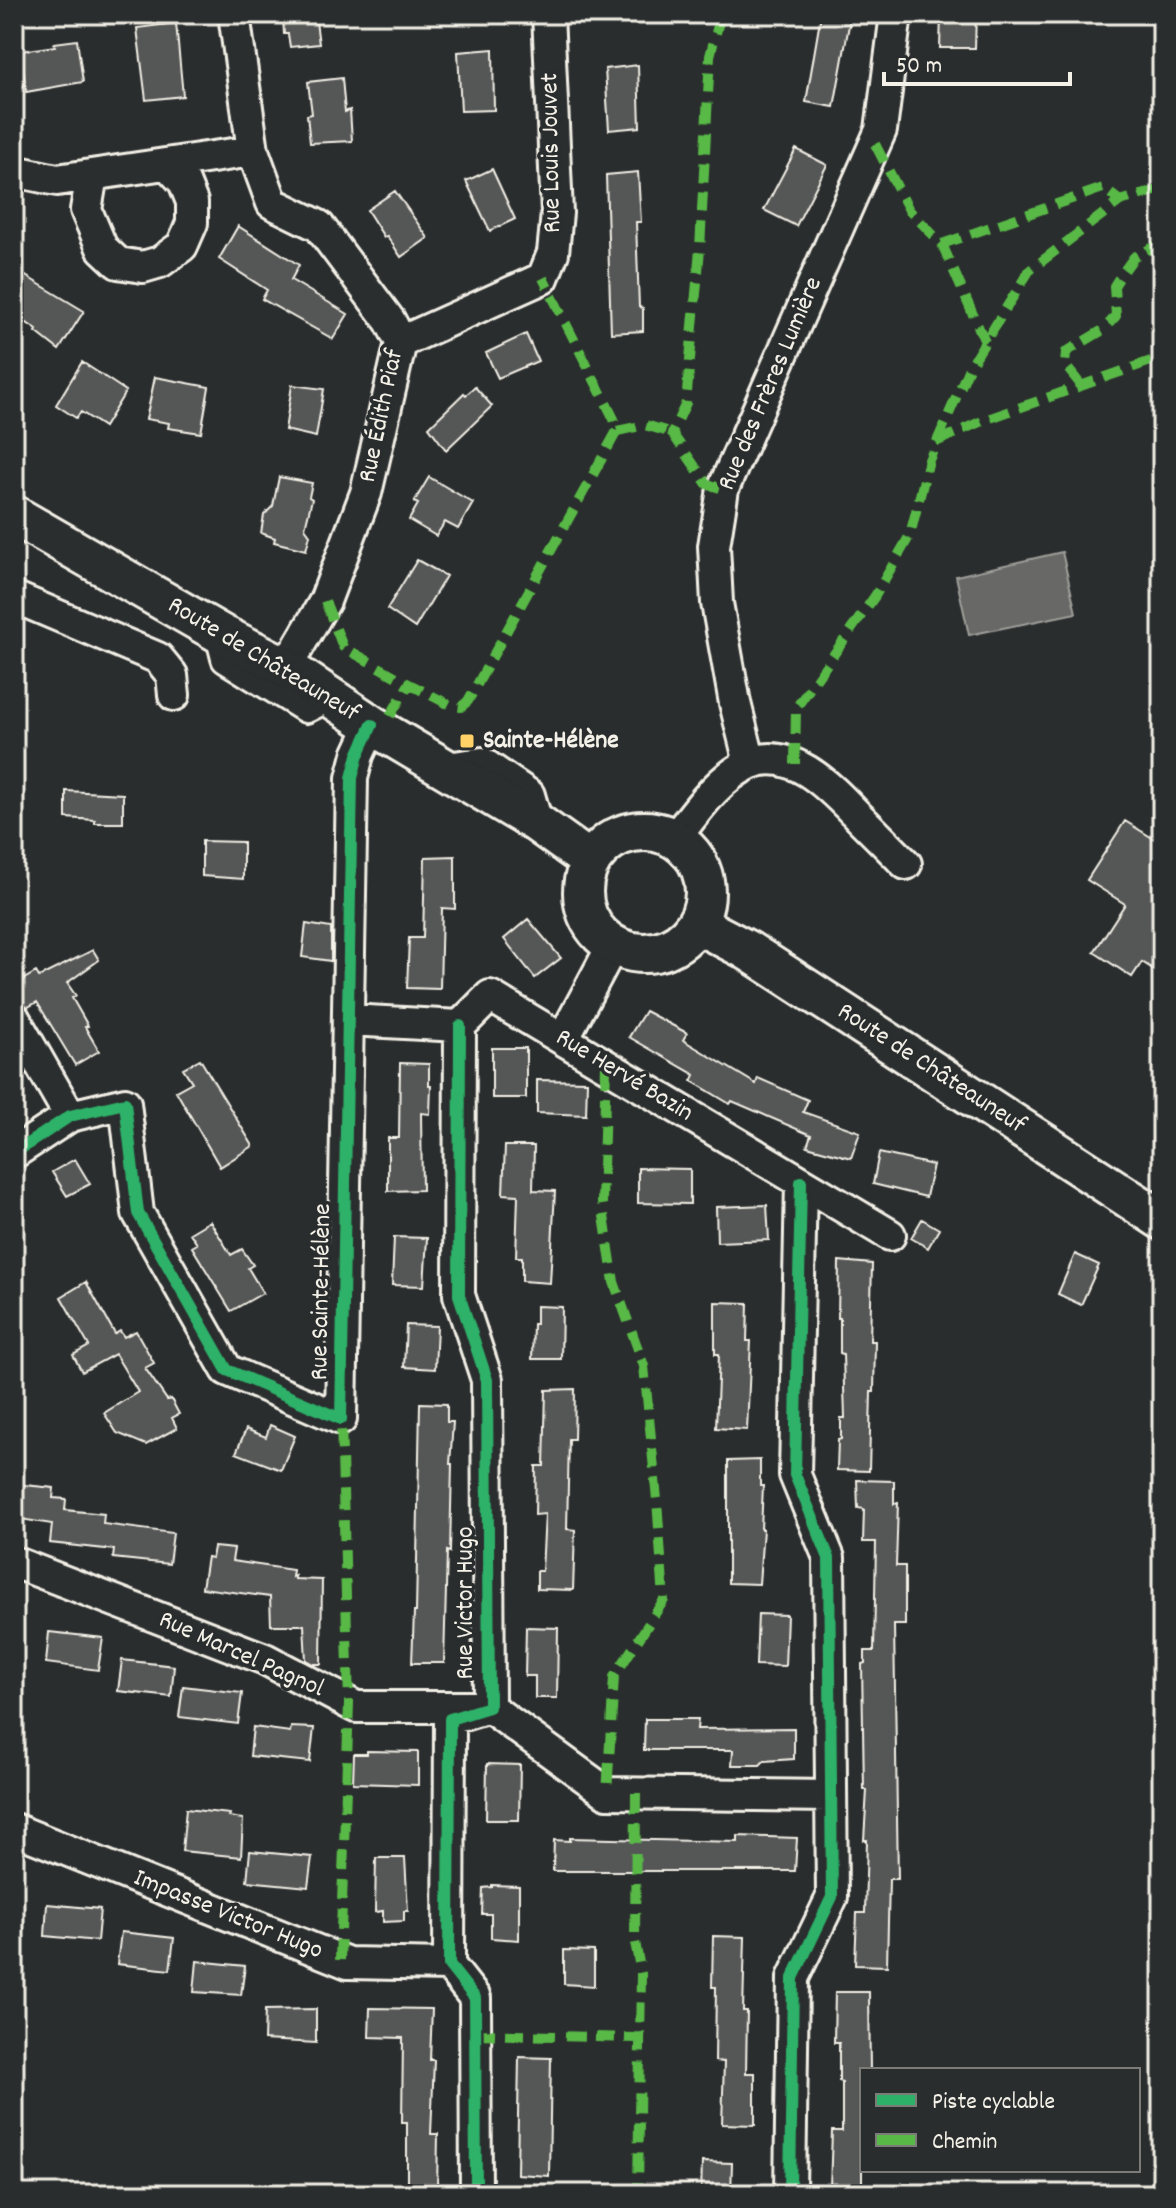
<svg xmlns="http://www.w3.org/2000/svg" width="1176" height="2208" font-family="Dekko,sans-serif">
<rect width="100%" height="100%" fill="#2a2d2e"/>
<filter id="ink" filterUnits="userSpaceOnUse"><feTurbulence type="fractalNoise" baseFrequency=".0125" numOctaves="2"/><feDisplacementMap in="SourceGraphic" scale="16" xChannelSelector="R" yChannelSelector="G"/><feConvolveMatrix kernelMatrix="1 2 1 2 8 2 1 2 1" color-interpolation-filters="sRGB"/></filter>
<g filter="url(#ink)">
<!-- water -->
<path fill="#676866" stroke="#9f9f9a" stroke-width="2" d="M1062 552 1076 613 969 635 956 576Z"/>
<!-- building -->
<path fill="#555756" stroke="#f4f1e8" stroke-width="2" d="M294 14H315L319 44 290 47 288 34H284L283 17Z
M821 14H851L834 107 806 102Z
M941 14H976L975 48H940Z
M176 23 183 96 146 100 137 28Z
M77 40 83 82 26 92 21 51 55 46 54 43Z
M493 49 494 110 461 111 458 52Z
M638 65 640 127 609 130 605 69Z
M342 78 345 112 350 110 352 141 310 143 307 115 312 114 308 82Z
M796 149 827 165 796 226 764 210Z
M492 169 515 219 490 231 466 181Z
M638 172 641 222H636L639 307 643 308V331L611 333 606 175Z
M395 191 428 238 401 257 387 236 384 237 367 210Z
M238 226 299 265 291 280 348 314 333 339 262 299 267 290 219 259Z
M14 269 84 311 59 350 36 332 37 330 14 314Z
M526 334 538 361 498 378 486 353Z
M82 362 126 391 104 427 81 412 76 418 56 405Z
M155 377 209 387 201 433 168 428 169 423 146 419Z
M292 385 324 389 316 437 285 430Z
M475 387 492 406 446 450 429 427 464 393 466 395Z
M279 477 312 483 309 497 312 499 305 528 310 535 306 550 274 542 275 538 261 533 264 515 273 506Z
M429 477 473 503 458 529 445 522 436 536 409 520 418 504 414 502Z
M417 560 446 576 415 628 387 609Z
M66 791 123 794V823H95V820L66 818Z
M1125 821 1162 844V975L1142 962 1132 977 1094 952 1125 904 1087 880Z
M202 841 243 842V879L202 876Z
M455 856V909L442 908 440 989 407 988 409 938H423L425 857Z
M528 919 561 958 535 978 504 939Z
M306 924 331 928V961L302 957Z
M93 950 99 960 67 983 76 996 72 998 88 1026 85 1027 99 1051 75 1065 37 1002 28 1007 19 1001 14 993V985L36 972 39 977Z
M645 1011 687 1033 683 1040 756 1084 758 1078 808 1100 803 1112 860 1132 851 1158 807 1146 811 1135 732 1101 730 1104 692 1081 695 1075 629 1037Z
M492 1048H526V1098H492Z
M200 1059 253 1146 220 1167 176 1091 192 1082 183 1068Z
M400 1063 429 1064V1085H431L430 1114 421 1113 422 1190 388 1191V1138H399Z
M537 1080 587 1081 586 1115 537 1113Z
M505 1146H534L533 1190 555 1191 550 1283 522 1281V1257H516L518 1195 503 1194Z
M879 1153 933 1165 926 1197 873 1184Z
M75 1159 90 1184 67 1196 52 1172Z
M638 1168 690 1169V1204L638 1203Z
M767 1205 769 1240 717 1242 716 1207Z
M922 1219 939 1229 928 1248 911 1238Z
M210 1221 231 1255 242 1249 253 1265 248 1268 263 1293 231 1311 192 1247 197 1244 190 1233Z
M394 1237 427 1238 424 1286 392 1285Z
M1075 1254 1099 1265 1081 1305 1058 1294Z
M839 1261 872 1264 870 1341H875L874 1392H871L869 1471 837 1470 838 1440 841 1439V1418H845L843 1354 840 1353V1318H838Z
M86 1282 115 1334 120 1331 124 1337 136 1331 154 1363 145 1368 167 1400 171 1399 179 1414 172 1418 177 1428 146 1445 117 1433 104 1413 138 1392 115 1354 82 1372 73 1355 89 1346 61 1297Z
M715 1302 748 1303 747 1341H751L747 1430 716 1428 719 1354H715Z
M536 1306 562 1307 561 1359H532L533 1324H536Z
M406 1325 437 1326 435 1369 404 1367Z
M575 1389 574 1439H569L567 1529 575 1530 573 1590 537 1589V1571H542L545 1514 535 1515 536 1466H544L546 1390Z
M420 1403 447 1404V1422H453L450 1464H452L450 1552 447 1551 444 1663H412L414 1612H416Z
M270 1425 295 1436 281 1470 236 1453 246 1429 266 1437Z
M760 1460V1486H763L761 1529H763L759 1584 728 1583V1461Z
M857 1480 894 1481V1504L898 1503 896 1566H905V1625H894L898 1879H889L887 1966 855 1965 857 1913H865L867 1840H864L867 1790H864L862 1664 865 1663V1651H874L876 1542H863L864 1509 858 1508Z
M14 1484 54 1488 53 1498 66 1499 65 1510 104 1514 103 1524 173 1533 169 1564 113 1558 114 1550 50 1543 52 1524 14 1518Z
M214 1547 234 1549 232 1561 293 1570 292 1577 295 1576V1579L322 1580 321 1664H313L306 1660 304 1625H271L270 1597 202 1588 207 1557 212 1558Z
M758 1614 787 1615 785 1666 756 1665Z
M526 1627 558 1628 557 1698H535V1676H525Z
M49 1632 103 1638 98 1670 46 1663Z
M122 1660 174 1666 171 1697 118 1691Z
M183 1686 242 1693 238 1724 179 1717Z
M645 1719H698L697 1729 794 1728V1759L764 1761 760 1765H732L733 1750H644Z
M253 1727 290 1732 291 1727 314 1728 310 1762 250 1756Z
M367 1751 418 1752V1785L353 1783 354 1754H367Z
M487 1764 520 1765 519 1820H486Z
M186 1809 230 1814 229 1817 243 1819 241 1857 182 1851Z
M738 1836 797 1838 795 1871H553L554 1840 570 1841V1838L738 1842Z
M250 1851 312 1857 308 1887 247 1881Z
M376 1858H405L408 1911H404V1921L383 1922V1911L375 1912Z
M492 1885 519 1886V1940L491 1938V1914H482L483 1888 492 1887Z
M47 1904 100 1909 97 1941 45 1936Z
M121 1932 174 1938 170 1970 117 1964Z
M713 1936 745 1937 743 2011H747L746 2073H755V2125L722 2124 724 2062 715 2061 716 1987H712Z
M564 1950 594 1951V1986L564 1984Z
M197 1961 245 1966 241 1995 194 1992Z
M835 1992H869L870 2070H862V2190L830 2189 832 2131H842V2082L839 2081V2043H834Z
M370 2008 432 2009 430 2060H434L431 2134H438L437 2190 407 2189V2122H402L403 2038 369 2037Z
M316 2009V2043L264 2040 265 2010Z
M519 2057 551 2058 549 2176 517 2174Z
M702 2162 732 2163 731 2194H701Z"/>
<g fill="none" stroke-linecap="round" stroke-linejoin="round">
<!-- minor casing -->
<g stroke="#f4f1e8" stroke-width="36">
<path id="minor" d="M234 14 253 151 272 203 319 226 390 321 401 342 366 493 325 601 297 649 284 666
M14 171 57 180 253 151
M92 175 86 210 102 248 118 263 143 267 160 262 182 246 192 223V202L184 182 167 164
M401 342 543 278 553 253 557 213 548 14
M14 597 158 658 172 675 174 695
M221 634 227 658 306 707 328 696
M750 763 735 703 717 603 714 546 723 489 881 130 896 14
M447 768 482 763 529 795 537 823
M675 838C696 812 717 779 749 764 791 744 832 789 858 816 874 832 890 848 906 864
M14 1018 70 1116
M348 1020 460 1026 490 996 890 1235
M460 1026 459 1295 487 1380 489 1707 450 1719 449 1965 475 1998 476 2194
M563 1039 613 945
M14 1153 70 1116 125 1103 138 1213 227 1370 341 1419 352 778 358 755 372 725
M14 1562 265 1659 356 1707H489L607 1793 831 1796
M14 1829 348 1963 449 1965
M790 2194 793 1978 832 1897 829 1558 795 1475 801 1182"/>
</g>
<!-- major casing -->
<g stroke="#f4f1e8" stroke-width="44">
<path id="major" d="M14 515 221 634 284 666 372 725 537 823 590 861
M583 892a61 61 0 1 1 122 0a61 61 0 1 1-122 0Z
M697 924 747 950 1162 1220"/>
</g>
<!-- minor -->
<use href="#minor" stroke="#2a2d2e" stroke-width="30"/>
<!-- major -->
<use href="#major" stroke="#2a2d2e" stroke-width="38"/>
<!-- quiet -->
<path stroke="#58b947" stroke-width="10" stroke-dasharray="20 10" stroke-linecap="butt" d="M721 14 710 56 700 249 686 403 672 433 707 484 723 489
M875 144 909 210 942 244 985 342
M942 244 1103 188 1120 201
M1081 385 1065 365 1066 352 1103 330 1116 316 1114 286 1121 275 1134 257 1162 243
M617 431 645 425 672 433
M936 442 982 421 1162 357
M325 601 343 647 409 684 452 706 461 707 468 701 617 431 614 419 543 278
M390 716 409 684
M795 764 796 708 875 596 910 535 929 460 969 368 1029 271 1120 201 1162 189
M606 1065 602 1203 614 1282 644 1366 657 1500 664 1600 614 1677 607 1793
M636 1793 635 1942 641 1973 638 2194
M340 1960 349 1703 341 1419
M475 2034 640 2038"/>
<!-- cycleway casing -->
<g stroke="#2a2d2e" stroke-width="17">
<path id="cycleway" d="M460 1026 459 1295 487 1380 489 1707 450 1719 449 1965 475 1998 476 2194
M14 1153 70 1116 125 1103 138 1213 227 1370 341 1419 352 778 358 755 372 725
M790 2194 793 1978 832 1897 829 1558 795 1475 801 1182"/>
</g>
<!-- cycleway -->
<use href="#cycleway" stroke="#2db169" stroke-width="12"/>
</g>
</g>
<!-- markers -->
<rect fill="#ffd166" stroke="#2a2d2e" stroke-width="3" x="459" y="733" width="16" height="16" rx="4"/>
<g text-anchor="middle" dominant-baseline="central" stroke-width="7" stroke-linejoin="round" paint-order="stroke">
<!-- street labels -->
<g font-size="26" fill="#f4f1e8" stroke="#2a2d2e">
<text transform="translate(552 153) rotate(-91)">Rue Louis Jouvet</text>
<text transform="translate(771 384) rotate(-67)">Rue des Frères Lumière</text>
<text transform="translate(382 416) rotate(-78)">Rue Édith Piaf</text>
<text transform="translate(263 660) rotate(31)">Route de Châteauneuf</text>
<text transform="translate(931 1069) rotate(33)">Route de Châteauneuf</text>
<text transform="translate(624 1076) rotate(31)">Rue Hervé Bazin</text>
<text transform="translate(322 1292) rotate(-89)">Rue Sainte-Hélène</text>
<text transform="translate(466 1603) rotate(-90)">Rue Victor Hugo</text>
<text transform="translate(241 1655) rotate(24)">Rue Marcel Pagnol</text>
<text transform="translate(228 1915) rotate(22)">Impasse Victor Hugo</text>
</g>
<!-- poi labels -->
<g font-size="26" font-weight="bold" fill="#f4f1e8" stroke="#2a2d2e" text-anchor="start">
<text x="483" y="741">Sainte-Hélène</text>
</g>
</g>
<!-- margin -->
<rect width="1176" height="2208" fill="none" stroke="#2a2d2e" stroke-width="48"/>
<rect x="24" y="24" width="1128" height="2160" fill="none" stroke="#f4f1e8" stroke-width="3" filter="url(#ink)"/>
<!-- legend -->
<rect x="860" y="2068" width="280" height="104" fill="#2a2d2e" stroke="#7b7b78" stroke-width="2"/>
<rect x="876" y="2094" width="40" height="12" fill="#2db169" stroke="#7b7b78" stroke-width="2"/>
<text x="932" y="2108" font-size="24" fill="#f4f1e8">Piste cyclable</text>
<rect x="876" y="2134" width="40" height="12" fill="#58b947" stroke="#7b7b78" stroke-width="2"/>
<text x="932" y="2148" font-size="24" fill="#f4f1e8">Chemin</text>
<!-- scale -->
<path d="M884 72v12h186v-12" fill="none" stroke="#f4f1e8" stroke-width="4"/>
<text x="896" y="72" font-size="24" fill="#f4f1e8" stroke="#2a2d2e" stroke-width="6" paint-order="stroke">50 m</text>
</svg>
